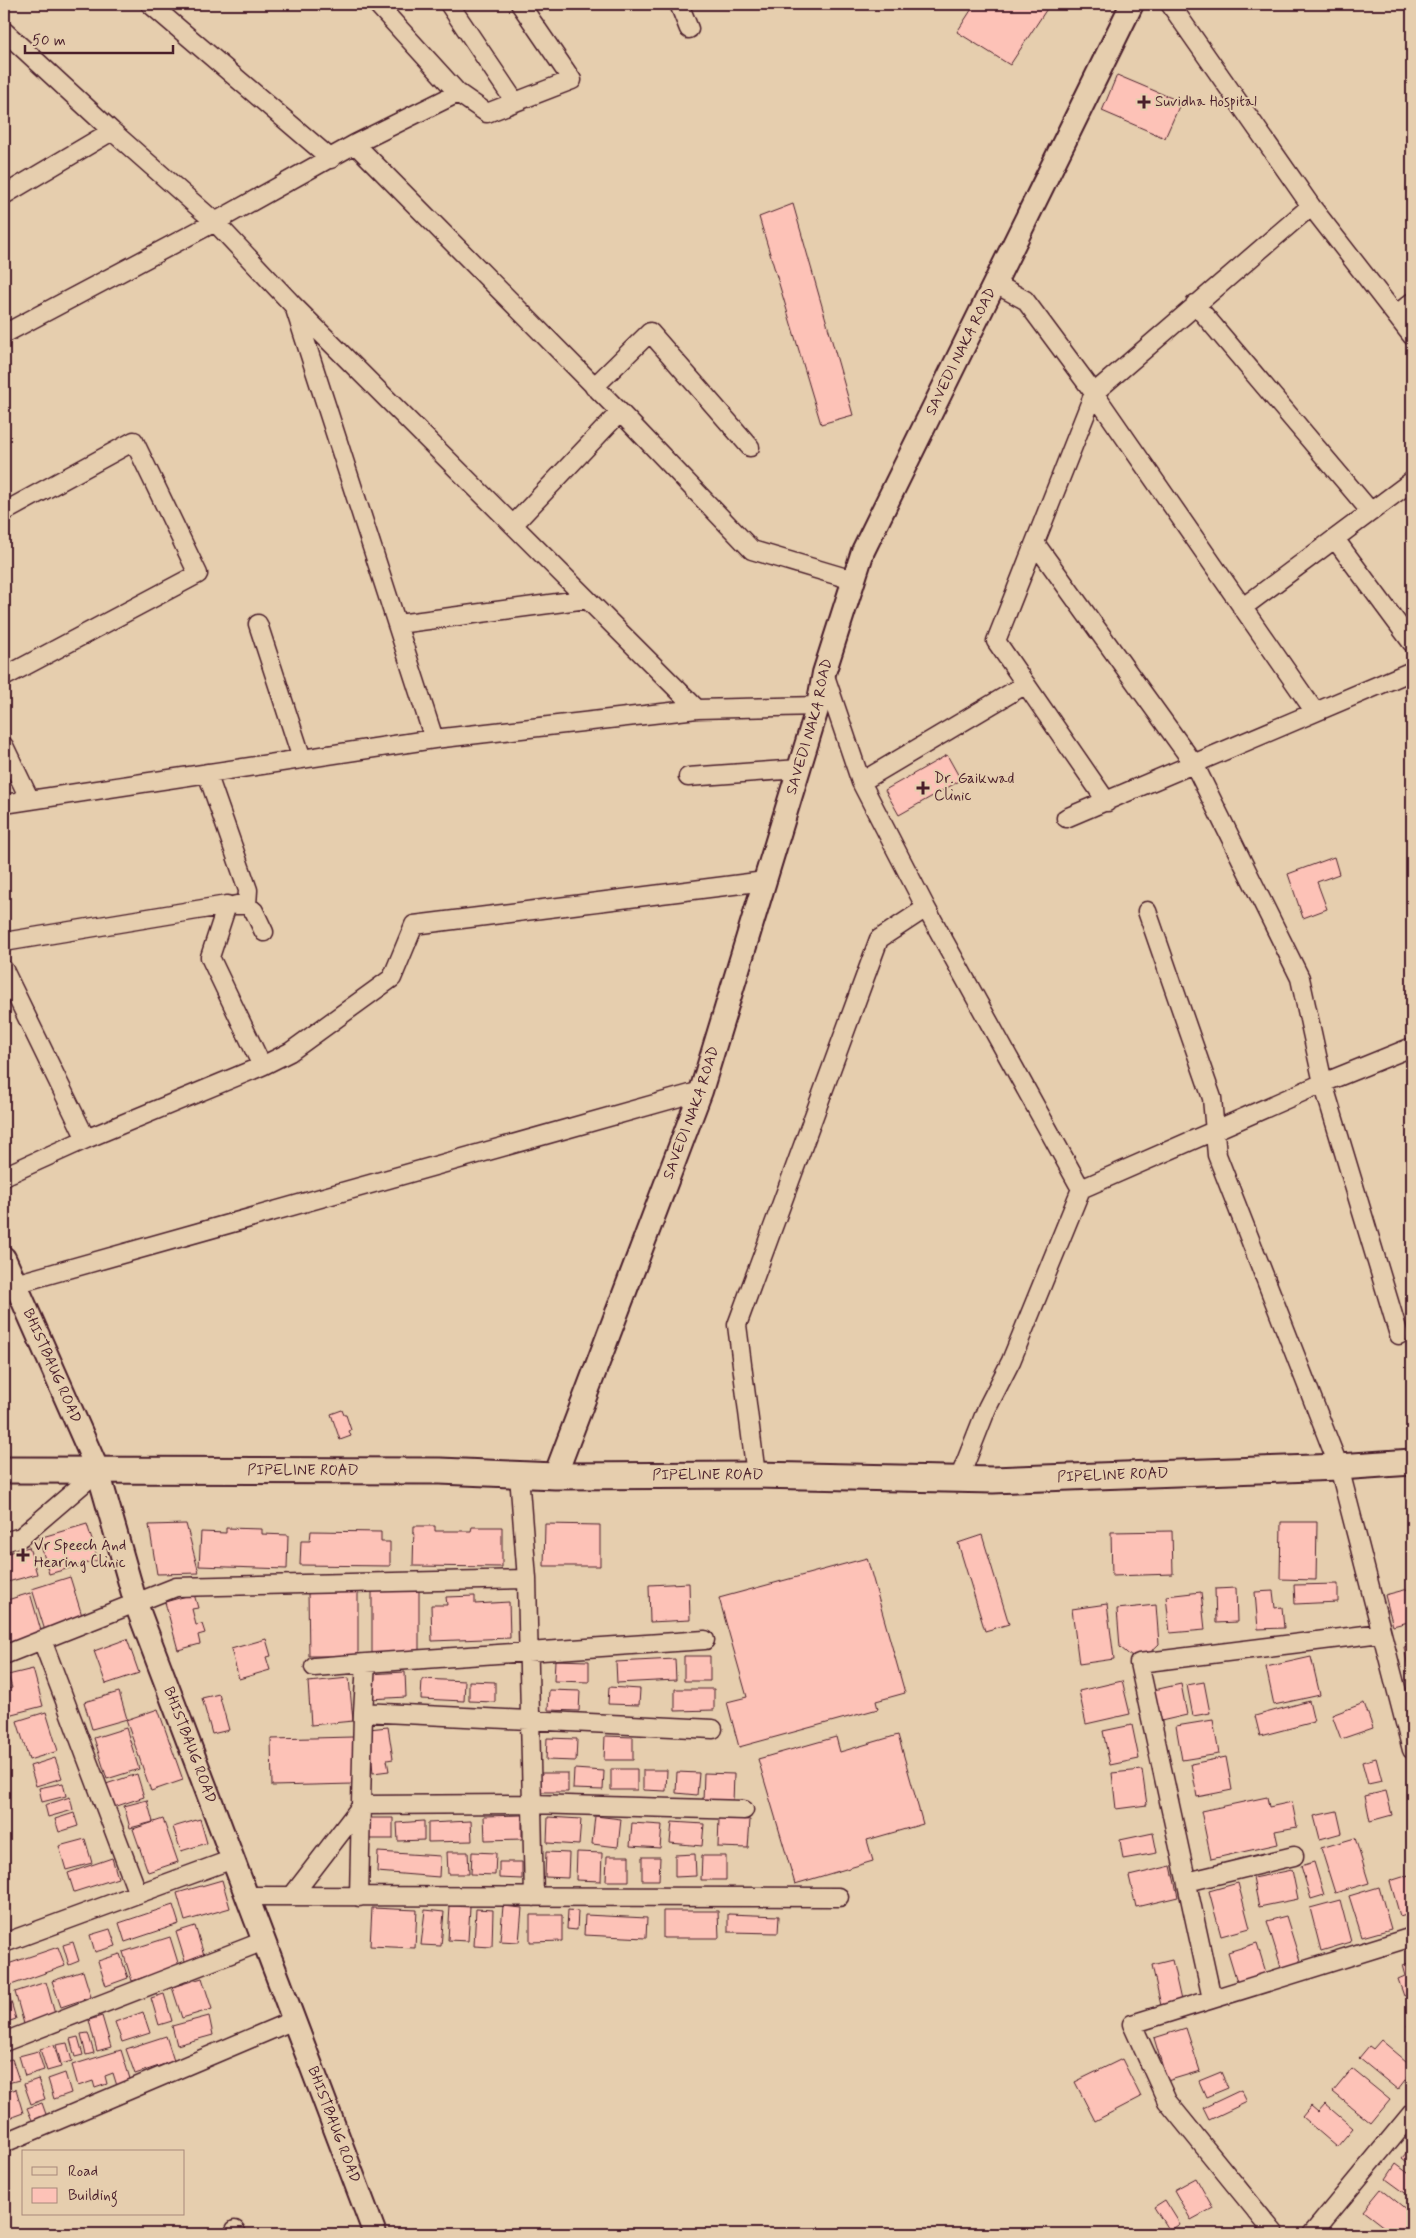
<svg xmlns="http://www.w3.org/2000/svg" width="1416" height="2238" font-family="Mynerve,sans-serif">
<rect width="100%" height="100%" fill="#e6ceae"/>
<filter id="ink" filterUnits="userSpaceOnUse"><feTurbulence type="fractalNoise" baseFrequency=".02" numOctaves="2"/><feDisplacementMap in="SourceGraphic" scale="10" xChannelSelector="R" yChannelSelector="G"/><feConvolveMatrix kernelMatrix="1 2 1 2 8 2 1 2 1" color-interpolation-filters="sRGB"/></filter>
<g filter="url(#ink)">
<!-- building -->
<path fill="#fdc2b7" stroke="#4a1f2b" d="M975 4H1050L1010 65 957 32Z
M1117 75 1181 102 1165 138 1102 111Z
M793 204 853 415 821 424 759 217Z
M947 755 961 780 899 815 885 790Z
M1334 857 1339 874 1317 882 1327 909 1303 918 1288 874Z
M342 1410 344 1415H346L351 1430 349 1431 351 1436 340 1440 331 1414Z
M1281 1522H1317L1316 1580 1280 1579Z
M87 1524 98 1560 49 1574 39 1538Z
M186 1524 199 1573 157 1574 149 1525Z
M545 1524 600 1525V1566H544Z
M414 1526H435V1531H471L472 1527H502V1567L413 1566Z
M226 1528 262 1529V1534L288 1535 287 1569 199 1566 201 1532 226 1533Z
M311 1531 381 1532V1542H390V1566L300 1565 301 1541H310Z
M1172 1531 1173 1574 1112 1576 1111 1532Z
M982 1535 1009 1624 985 1631 958 1543Z
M29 1547 37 1574 4 1583V1554Z
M867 1558 905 1693 876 1701 878 1709 739 1747 727 1702 747 1697 719 1598Z
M70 1577 84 1622 46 1634 32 1589Z
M689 1583 690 1620 650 1622 649 1585Z
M1338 1584V1602L1295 1604 1294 1585Z
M419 1588V1654L372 1655V1589Z
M1236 1588 1237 1622 1216 1623 1215 1589Z
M1412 1588V1621L1393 1626 1385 1595Z
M358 1590V1656H309L308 1591Z
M1273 1591 1275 1608 1282 1607 1284 1628 1258 1629 1255 1592Z
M1201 1592 1205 1630 1170 1633 1166 1596Z
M30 1593 42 1634 4 1646V1609H6L4 1601Z
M194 1594 198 1608 192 1609 196 1625 202 1624 205 1633 198 1635 200 1644 178 1650 165 1602Z
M475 1596V1604L509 1602 510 1638 432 1641 431 1605H447L446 1597Z
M1107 1604 1114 1659 1079 1664 1072 1609Z
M1156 1605 1159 1644 1139 1663 1120 1647 1117 1609Z
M127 1639 139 1673 106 1684 94 1651Z
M266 1639 271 1656 266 1657 270 1670 239 1679 231 1649Z
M1412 1645V1671L1409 1672 1404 1647Z
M684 1656H710V1681H684Z
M1311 1657 1320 1695 1274 1705 1266 1667Z
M675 1659 676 1680 617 1683 616 1662Z
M555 1660 589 1661V1682L554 1681Z
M33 1669 43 1706 4 1716V1690L12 1688 8 1675Z
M405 1672 406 1697 370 1699 369 1674Z
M349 1678 353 1721 311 1725 308 1682Z
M422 1679 465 1681 464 1701 421 1699Z
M469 1681 495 1682V1702L469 1701Z
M1122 1681 1130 1714 1086 1724 1079 1691Z
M1204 1682 1210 1713 1193 1716 1187 1685Z
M1181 1684 1187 1715 1161 1721 1154 1690Z
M609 1687 640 1689 639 1705 608 1704Z
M1412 1687V1716H1411L1405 1689Z
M675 1689H714V1710L675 1711Z
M549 1690 580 1691 579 1711 548 1710Z
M119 1692 127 1719 92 1729 84 1702Z
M219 1694 229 1730 212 1734 202 1698Z
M1309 1701 1314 1722 1260 1736 1255 1716Z
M1364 1703 1373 1728 1341 1739 1332 1715Z
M158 1709 183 1780 151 1791 126 1720Z
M46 1712 58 1751 29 1760 17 1721Z
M1213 1720 1219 1754 1182 1760 1176 1726Z
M1132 1725 1139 1759 1110 1765 1103 1731Z
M388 1727 393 1759 387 1760 389 1771 373 1773 369 1729Z
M126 1728 139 1769 107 1779 94 1738Z
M898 1735 923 1824 867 1840 873 1861 795 1884 758 1759 836 1737 840 1752Z
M605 1736 633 1737V1760H604Z
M353 1737V1784L272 1786 271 1739Z
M547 1738 577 1739 576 1761 546 1760Z
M1226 1757 1232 1790 1197 1797 1191 1764Z
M55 1758 62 1778 36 1786 30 1766Z
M1376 1758 1382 1781 1368 1784 1362 1762Z
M574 1769 604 1771 603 1790 573 1789Z
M611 1769H637V1790H611Z
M643 1770H667L666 1791 643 1790Z
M1142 1770 1147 1805 1116 1809 1112 1773Z
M677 1772 699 1773 697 1795 676 1793Z
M539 1773H568V1792H539Z
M704 1773 734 1774 733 1802 703 1801Z
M137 1774 144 1797 114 1807 106 1784Z
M63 1783 66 1796 42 1802 39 1788Z
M1386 1791 1392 1815 1370 1821 1365 1796Z
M70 1797 73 1810 48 1817 45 1805Z
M1267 1797 1269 1807 1292 1802 1297 1827 1275 1831 1278 1844 1211 1859 1201 1811Z
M147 1800 153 1822 130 1828 124 1806Z
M1337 1811 1342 1833 1320 1839 1314 1816Z
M74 1813 78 1826 59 1832 55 1819Z
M522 1815V1839L485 1840 484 1816Z
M595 1816 621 1819 618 1847 592 1844Z
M548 1817 581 1819 579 1845 547 1843Z
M365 1818H393V1839H365Z
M719 1818 750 1820 748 1848 718 1847Z
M163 1819 178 1862 148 1872 133 1829Z
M200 1819 207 1843 181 1851 173 1827Z
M424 1821V1840L398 1841 397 1823Z
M471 1821 472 1841 428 1842V1823Z
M672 1822 704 1824 702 1846 670 1843Z
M632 1823 662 1825 660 1848 630 1846Z
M1153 1833 1157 1853 1123 1859 1120 1840Z
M1355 1838 1369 1883 1335 1893 1321 1848Z
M85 1839 92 1863 66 1870 59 1846Z
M378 1852 440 1856 439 1877 377 1872Z
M447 1852H468L469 1874H448Z
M472 1852 496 1853 495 1875 471 1874Z
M546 1852 569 1853 568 1878 545 1877Z
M577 1852 602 1853 601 1881 576 1880Z
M695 1854 696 1876 675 1877V1855Z
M607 1856H629V1881H606Z
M702 1856H726V1880H701Z
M642 1857H660L659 1880H642Z
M112 1858 118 1878 74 1892 68 1873Z
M499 1862H522V1879L499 1878Z
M1314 1862 1324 1895 1311 1899 1301 1866Z
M1171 1866 1178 1897 1136 1907 1129 1876Z
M1292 1870 1298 1899 1259 1907 1253 1878Z
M1412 1874V1912L1400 1916 1390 1881Z
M222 1880 230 1908 185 1921 177 1893Z
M1238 1883 1250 1928 1221 1936 1209 1891Z
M1379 1887 1391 1929 1362 1937 1349 1896Z
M1340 1900 1351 1942 1321 1951 1310 1908Z
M173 1905 179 1924 125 1942 119 1923Z
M450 1906 470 1907 468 1941 448 1940Z
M503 1906 522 1908 519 1942 500 1941Z
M372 1908 417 1910 415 1948 370 1946Z
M476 1909 493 1910 492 1947 474 1946Z
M425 1910 444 1912 441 1946 421 1945Z
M568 1910 578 1911 577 1930 567 1929Z
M663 1911H718L719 1938H663Z
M728 1914 779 1916 778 1933 728 1932Z
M530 1915H562V1941L530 1942Z
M585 1915 647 1918 646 1938 584 1935Z
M1286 1916 1302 1967 1283 1973 1267 1921Z
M195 1926 204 1955 185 1961 176 1932Z
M110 1929 116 1946 95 1952 90 1935Z
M170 1937 179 1966 132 1981 123 1952Z
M73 1942 79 1961 69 1965 63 1945Z
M1257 1943 1267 1976 1238 1985 1228 1952Z
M58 1947 65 1966 11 1985 5 1965Z
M120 1954 128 1978 106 1986 98 1961Z
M1172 1960 1182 2005 1162 2010 1152 1965Z
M1412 1962V1997L1411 1993 1404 1996 1398 1979 1405 1976 1402 1965Z
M83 1971 91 1997 61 2007 52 1981Z
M202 1978 212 2009 182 2018 172 1987Z
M46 1982 55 2014 24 2024 15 1992Z
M164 1994 172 2021 159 2025 151 1998Z
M9 1995 16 2019 4 2023V1997Z
M143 2012 150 2033 122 2042 115 2022Z
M102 2016 111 2047 97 2051 89 2020Z
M209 2016 213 2035 177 2045 172 2026Z
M1412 2018V2030L1407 2026Z
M1186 2028 1200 2071 1167 2081 1154 2038Z
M88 2033 94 2053 86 2055 81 2034Z
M166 2036 174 2061 135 2074 126 2049Z
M78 2037 83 2055 75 2057 70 2039Z
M1381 2040 1412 2066V2072L1398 2090 1359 2058 1369 2046 1373 2049Z
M67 2043 72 2061 61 2064 56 2045Z
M54 2045 61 2067 47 2071 40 2049Z
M121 2050 131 2082 117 2086 113 2073 105 2076 107 2084 95 2088 93 2081 78 2086 72 2065Z
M38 2051 44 2070 25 2076 19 2056Z
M12 2059 19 2080 4 2084V2061Z
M1122 2059 1141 2097 1095 2121 1075 2082Z
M1352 2069 1390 2100 1371 2123 1333 2092Z
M1221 2072 1228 2088 1206 2097 1199 2081Z
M65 2073 71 2093 54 2099 48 2079Z
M38 2079 45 2099 31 2104 24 2084Z
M16 2089 23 2113 4 2120V2093Z
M1241 2090 1247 2102 1209 2120 1203 2108Z
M42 2103 48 2120 34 2125 27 2108Z
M1325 2104 1353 2128 1337 2147 1302 2117 1311 2106 1318 2112Z
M1411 2147 1412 2148V2166L1402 2158Z
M1396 2164 1412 2176V2198L1386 2179Z
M1196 2178 1213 2208 1191 2220 1174 2190Z
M1381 2189 1412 2214V2227L1406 2234H1393L1363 2211Z
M1165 2200 1180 2224 1169 2231 1154 2207Z
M1359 2225 1369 2234H1351Z"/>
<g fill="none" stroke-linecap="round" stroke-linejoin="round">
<!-- minor casing -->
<g stroke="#4a1f2b" stroke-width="21">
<path id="minor" d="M150 4 331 159
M449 4 515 102
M679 4 689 29
M1170 4 1311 206 1412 336
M4 31 112 131 215 222 293 305 697 709
M458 93 487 113 572 80 520 4
M355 144 620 412 752 550 853 580
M4 195 112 131
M994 283 1025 300 1094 393 1315 712
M1195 304 1371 512
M295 309 434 739
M1396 315 1412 302
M4 334 215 222 355 144 458 93 377 4
M594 387 650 332 750 447
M4 512 134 441 198 574 4 677
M513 525 620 412
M1335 539 1412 643
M1035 543 1194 764 1300 978 1323 1083 1399 1335
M1242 608 1412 481
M258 624 302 759
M398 624 587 599
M824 673 861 782 926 908 1081 1189
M4 746 30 800
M207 773 248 890 247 905
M688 777 799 769
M861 782 1026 684
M1107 802 996 641 1094 393 1311 206
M4 804 434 739 697 709 818 706
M1066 818 1412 671
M236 905H247L254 911 264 932
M1147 911 1212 1098 1217 1155 1339 1467 1412 1750
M4 942 227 905 210 957 262 1066 290 1052 392 978 414 925 765 881
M4 970 86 1139
M4 1176 86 1139 262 1066
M15 1284 701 1091
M519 1475 527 1579 534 1897
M756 1475 737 1325 879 939 926 908
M959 1479 987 1408 1011 1361 1081 1189 1323 1083 1412 1047
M4 1542 21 1537 98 1471
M42 1640 138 1894
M4 1655 176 1587 527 1579
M314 1667 366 1663
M363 1712 366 1663 705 1640
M1187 1882 1294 1856
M247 1896 839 1897
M292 1896 362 1805 532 1804 744 1810
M359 1897 363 1712 713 1729
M4 1943 233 1859
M1212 1999 1139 1663 1381 1633
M4 2042 264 1941
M4 2143 294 2020
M235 2230 237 2234
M1275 2234 1167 2101 1132 2024 1412 1937
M1312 2234 1412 2113"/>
</g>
<!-- tertiary casing -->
<g stroke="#4a1f2b" stroke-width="26">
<g id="tertiary">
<path id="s1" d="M4 1258 98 1471 136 1604 375 2234"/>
<path id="s2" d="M555 1476 701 1091 818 706 824 673 863 551 1132 4"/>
</g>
</g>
<!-- secondary casing -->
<g stroke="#4a1f2b" stroke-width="29">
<g id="secondary">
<path id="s3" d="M4 1470 440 1471 555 1476 756 1475 993 1480 1339 1467 1412 1462"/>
</g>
</g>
<!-- minor -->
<use href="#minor" stroke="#e6ceae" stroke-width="18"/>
<!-- tertiary -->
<use href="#tertiary" stroke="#e6ceae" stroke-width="22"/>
<!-- secondary -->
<use href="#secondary" stroke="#e6ceae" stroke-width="25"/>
</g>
</g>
<!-- markers -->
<g fill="#4a1f2b" stroke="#e6ceae" stroke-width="2">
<path d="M1141.5 94.5h5v5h5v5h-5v5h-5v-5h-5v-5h5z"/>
<path d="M920.5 780.5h5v5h5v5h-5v5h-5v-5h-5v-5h5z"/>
<path d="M20.5 1547.5h5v5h5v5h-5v5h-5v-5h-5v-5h5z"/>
</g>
<g text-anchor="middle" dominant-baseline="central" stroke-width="4" stroke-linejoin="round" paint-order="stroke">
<!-- poi labels -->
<g font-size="15" fill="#4a1f2b" stroke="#e6ceae" text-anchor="start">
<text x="1155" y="102">Suvidha Hospital</text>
<text x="934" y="779">Dr. Gaikwad<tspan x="934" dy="17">Clinic</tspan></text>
<text x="34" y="1546">Vr Speech And<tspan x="34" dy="17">Hearing Clinic</tspan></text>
</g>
<!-- street labels -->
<g font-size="15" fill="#4a1f2b" stroke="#e6ceae">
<text stroke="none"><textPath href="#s2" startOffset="1198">SAVEDI NAKA ROAD</textPath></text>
<text stroke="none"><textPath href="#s2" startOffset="792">SAVEDI NAKA ROAD</textPath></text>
<text stroke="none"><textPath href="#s2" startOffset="388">SAVEDI NAKA ROAD</textPath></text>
<text stroke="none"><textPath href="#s1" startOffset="118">BHISTBAUG ROAD</textPath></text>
<text stroke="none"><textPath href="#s3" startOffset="299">PIPELINE ROAD</textPath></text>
<text stroke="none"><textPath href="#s3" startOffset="704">PIPELINE ROAD</textPath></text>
<text stroke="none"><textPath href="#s3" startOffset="1109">PIPELINE ROAD</textPath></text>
<text stroke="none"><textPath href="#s1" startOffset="522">BHISTBAUG ROAD</textPath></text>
<text stroke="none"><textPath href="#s1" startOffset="928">BHISTBAUG ROAD</textPath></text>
</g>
</g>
<!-- margin -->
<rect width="1416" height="2238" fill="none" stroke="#e6ceae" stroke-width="20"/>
<rect x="10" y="10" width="1396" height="2218" fill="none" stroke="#4a1f2b" stroke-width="2" filter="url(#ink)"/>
<!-- legend -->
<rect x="22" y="2150" width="162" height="65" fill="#e6ceae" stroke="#a8887a"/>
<rect x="32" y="2167" width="25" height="8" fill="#e6ceae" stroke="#a8887a"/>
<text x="68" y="2176" font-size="15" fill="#4a1f2b">Road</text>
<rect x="32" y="2188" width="25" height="15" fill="#fdc2b7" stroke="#a8887a"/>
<text x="68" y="2200" font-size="15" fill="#4a1f2b">Building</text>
<!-- scale -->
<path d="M25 45v8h148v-8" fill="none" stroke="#4a1f2b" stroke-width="2.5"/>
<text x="32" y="45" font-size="15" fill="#4a1f2b" stroke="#e6ceae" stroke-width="4" paint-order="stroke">50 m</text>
</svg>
